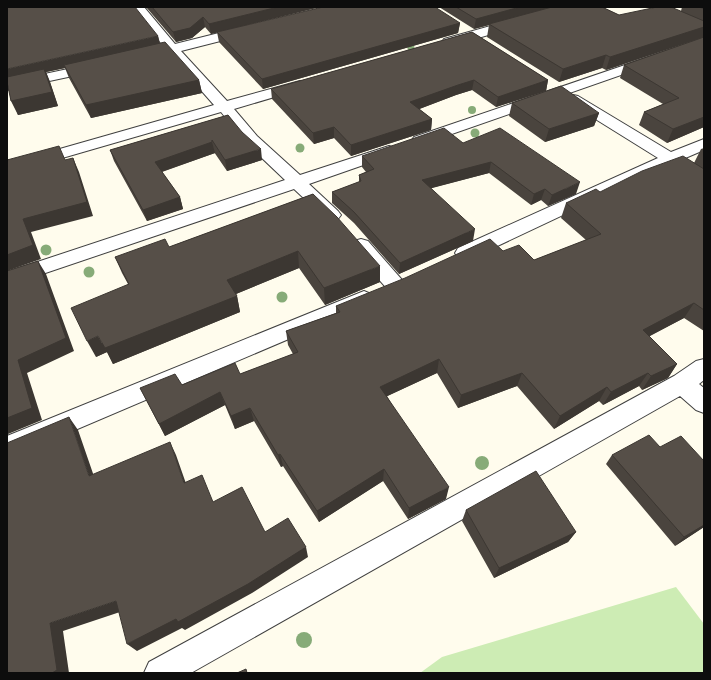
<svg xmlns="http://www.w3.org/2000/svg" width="711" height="680" font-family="'Libre Baskerville',serif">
<rect width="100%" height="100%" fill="#fffced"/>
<!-- green -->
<path fill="#cdecb4" d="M676 587 704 624V673H420L442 657Z"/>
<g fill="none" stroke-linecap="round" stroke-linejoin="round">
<!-- minor casing -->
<g stroke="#404040" stroke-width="2">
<path id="minor" d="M132 7H144L175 44 247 26 252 27 253 30 252 33 181 51 227 101 300 81 305 82 307 85 305 88 234 109 257 136 300 175 389 146 395 148 397 151 395 154 309 184 338 211 341 215 338 219 332 221 326 219 294 189 7 286V272L285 180 245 142 221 112 7 174V164L214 105 169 54 160 56 155 55 153 52 155 49 164 47Z
M558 7H577L575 10 454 45H444L442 42 444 39Z
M704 38V46L426 143 420 145 414 143 412 140 414 137Z
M96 63 101 64 103 67 101 70 7 90V82Z
M573 95 578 96 671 152 704 139V150L683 159 704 172V184L698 183 669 165 472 258 465 260 458 258 455 253 458 248 658 158 568 102 566 99 568 96Z
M361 239 368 241 403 281 406 286 403 291 396 293 389 291 354 251 351 246 354 241Z
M364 291 371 294 374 299 371 304 7 459V436Z
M704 359V380L699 384 704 388V413L696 410 680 396 191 673H144L149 662 674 376 696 361Z"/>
</g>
<!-- minor -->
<use href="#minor" fill="#fff" fill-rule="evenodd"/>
</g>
<!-- trees -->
<g fill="#87ab78">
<circle cx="411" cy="48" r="3.5"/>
<circle cx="472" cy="110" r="4"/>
<circle cx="475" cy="133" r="4.5"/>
<circle cx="300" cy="148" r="4.5"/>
<circle cx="46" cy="250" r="5.5"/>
<circle cx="89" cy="272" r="5.5"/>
<circle cx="282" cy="297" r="5.5"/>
<circle cx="482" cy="463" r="7"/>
<circle cx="304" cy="640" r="8"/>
</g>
<!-- wall -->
<path fill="#4a443e" d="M146 7H320L211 34 205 27 192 38 176 42Z
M439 7H602L619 15 681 11 682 7H704V37L606 70 602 68 559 82 487 37 489 25 474 29Z
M460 23 458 33 263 89 219 42 217 32Z
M472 32 548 80 546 91 496 107 472 90 456 95 419 109 432 119 431 130 351 156 334 138 314 144 272 99 271 89Z
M158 36 160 43 199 80 202 93 91 118 69 78 65 68 46 72 50 82 58 106 18 115 7 82Z
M704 37V127L667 143 639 125 644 112 663 104 620 78 624 65Z
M512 103 599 113 594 126 545 142 509 116Z
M228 115 262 160 227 171 214 152 215 153 162 172 180 197 183 209 147 221 114 161 110 150Z
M463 143 576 194 548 206 541 200 531 205 489 173 431 188 473 241 399 274 354 223 332 203V192L359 182V175L366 172 362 167V156Z
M704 148V331L684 318 649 336 677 364 668 378 642 390 639 386 603 405 599 401 554 429 517 386 458 408 437 373 387 396 446 499 408 519 383 481 319 522 283 466 281 467 254 421 235 429 225 405 165 436 140 388 182 385 240 374 293 354 288 345 286 331 336 313V306L503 251 534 260 586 240 561 218 566 203 694 163 701 149Z
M313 194 380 282 325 305 299 268 236 294 237 296 240 312 113 364 107 352 96 357 128 284 122 273 115 257 169 247Z
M660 447 704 527 675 546 606 464 612 455Z
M466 510 576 532 568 542 494 578 462 521Z"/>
<!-- shaded-wall -->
<path fill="#3c3732" d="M278 7H320L211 34 209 24Z
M520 7H553L489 24V25L474 29 476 19Z
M203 17 205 27 192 38 176 42 173 32Z
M460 23 458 33 263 89 262 79Z
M704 27V37L606 70 610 57Z
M158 36 160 46 64 65 65 68 46 72 50 82 58 106 18 115 11 101 7 78V69Z
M606 55 602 68 559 82 563 69Z
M199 80 202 93 91 118 86 105Z
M474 80 472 90 456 95 409 113 410 102 458 85Z
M548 80 546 91 496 107 498 97Z
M599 113 594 126 545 142 549 129Z
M704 117V127L667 143 673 129Z
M432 119 431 130 351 156V145Z
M334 127V138L314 144 313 133Z
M212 142 215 153 158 173 155 162Z
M261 149 262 160 227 171 225 160Z
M73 158 79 172 93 216 31 232 41 259 7 271V255L23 219Z
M491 162 489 173 421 191 422 180Z
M580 182 576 194 548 206 552 195Z
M545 189 541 200 531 205 534 194Z
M180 197 183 209 147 221 143 210Z
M475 229 473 241 399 274 400 263Z
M298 251 299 268 231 296 227 280Z
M38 261 46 274 74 351 27 373 42 420 8 434 7 432V418L18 360Z
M380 266V282L325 305 324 288Z
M237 296 240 312 113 364 105 348Z
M694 303 684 318 635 344 643 330Z
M98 336 107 352 96 357 87 341Z
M439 359 437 373 379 400 380 387Z
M677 364 668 378 642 390 651 376Z
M522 373 517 386 458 408 461 395Z
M648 373 639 386 603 405 611 392Z
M607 387 599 401 554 429 560 416Z
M220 392 225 405 165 436 159 424Z
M250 408 254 421 235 429 231 416Z
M69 417 78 430 98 488 89 476Z
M170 442 176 455 190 495 184 483Z
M280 454 283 466 281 467 278 455Z
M384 469 383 481 319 522 317 511Z
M449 487 446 499 408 519 409 508Z
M704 525V527L675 546 684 537Z
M576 532 568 542 494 578 499 568Z
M306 547 308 557 252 593 185 630 182 628 137 651 127 644Z
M116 601 126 610 63 631 69 673H52L50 623Z"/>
<!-- building -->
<path fill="#564f48" stroke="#3c3732" d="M7 7H135L158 36 7 69Z
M152 7H278L209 24 203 17 190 28 173 32Z
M323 7H435L460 23 262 79 217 32Z
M456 7H520L476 19Z
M552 7H602L619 15 657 7H671L704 21V27L610 57 606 55 563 69 489 24Z
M699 7H704V9Z
M472 32 548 80 498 97 474 80 458 85 410 102 432 119 351 145 334 127 313 133 271 89Z
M704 37V117L673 129 644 112 679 98 624 65Z
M165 42 199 80 86 105 64 65Z
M44 69 52 92 11 101 7 82V77Z
M561 86 599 113 549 129 512 103Z
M228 115 242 132 261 149 225 160 212 140V142L155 162 180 197 143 210 110 150Z
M444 128 463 143 500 128 580 182 552 195 545 189 534 194 491 162 422 180 475 229 400 263 354 212 332 192 361 181 359 175 374 169 362 156Z
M59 146 65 160 73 158 87 202 23 219 33 245 7 255V160Z
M683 156 704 169V310L694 303 643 330 677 364 651 376 648 373 611 392 607 387 560 416 522 373 461 395 439 359 380 387 449 487 409 508 384 469 317 511 280 454 278 455 250 408 231 416 220 392 159 424 140 388 175 374 182 385 235 363 240 374 298 352 286 331 340 312 336 306 405 278 490 239 503 251 519 245 534 260 601 234 566 203 596 189 600 192 642 171Z
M313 194 337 217 380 266 324 288 298 251 227 280 237 296 105 348 98 336 87 341 71 308 129 284 115 257 165 239 169 247Z
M38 261 66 338 18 360 32 408 7 418V271Z
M69 417 89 476 170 442 184 483 202 475 213 502 242 487 265 532 288 518 306 547 248 584 178 622 176 619 127 644 116 601 50 623 57 670 52 673H7V443Z
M649 435 660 447 681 436 704 461V525L684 537 612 455Z
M536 471 576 532 499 568 466 510Z
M246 669 247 673H237Z"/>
<!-- border -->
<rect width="711" height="680" fill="none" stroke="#0d0d0d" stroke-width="16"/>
</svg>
